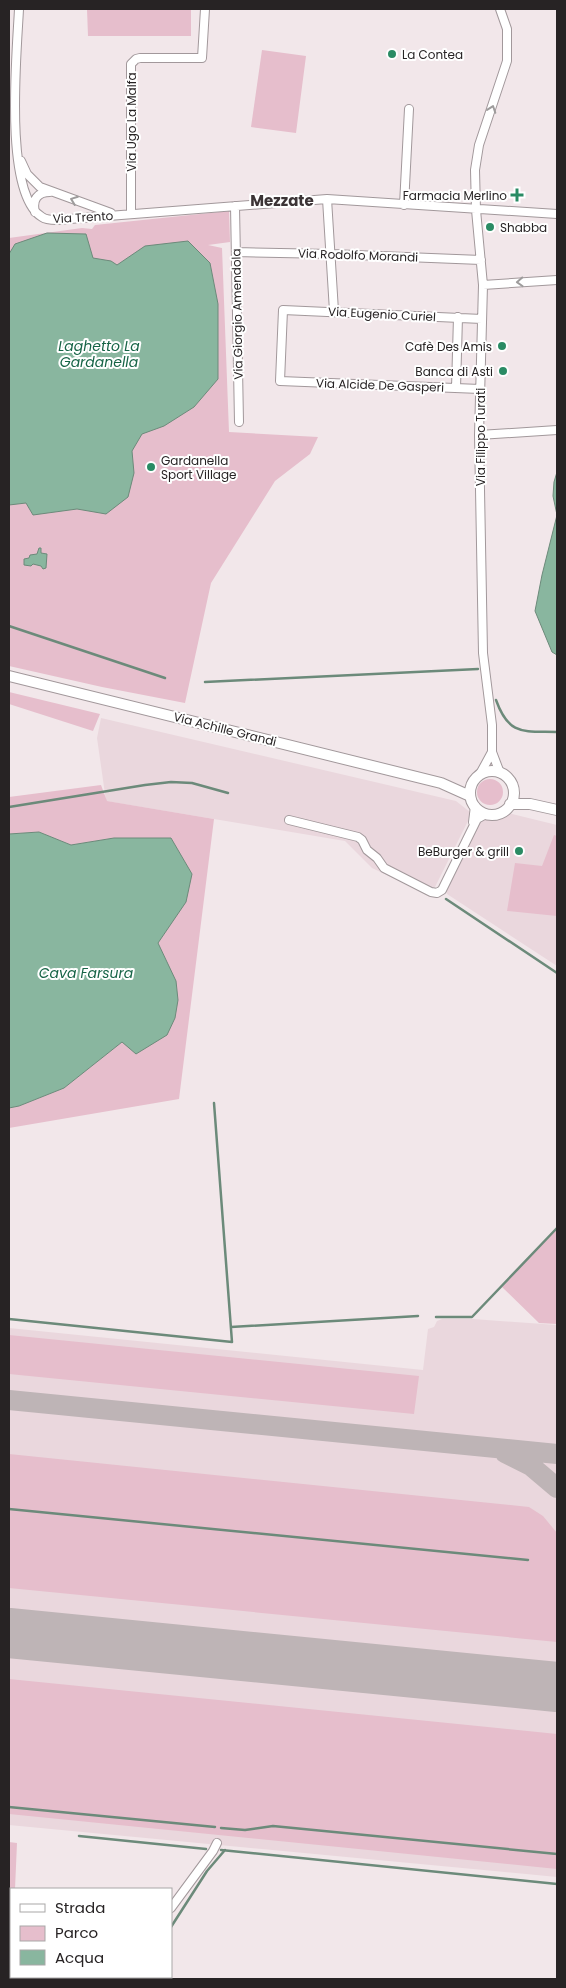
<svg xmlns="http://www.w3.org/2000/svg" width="566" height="1988" font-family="Poppins,sans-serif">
<rect width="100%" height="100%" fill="#f2e7ea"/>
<!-- built -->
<path fill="#ead7dd" d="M101 718 456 801 470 812 468 821 435 887 421 891 372 868 345 841 106 801 97 738Z
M508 813 557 825V966L447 894 446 889 477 823 485 818H500Z
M442 1319H473L557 1325V1877L9 1825V1328L423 1370 428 1329 434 1327 437 1321Z"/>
<!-- green -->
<path fill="#e6becc" d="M87 9H191V36H88Z
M262 50 306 56 296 133 251 127Z
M229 211 230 242 208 245 222 248 229 432 318 437 310 454 275 481 211 583 185 703 102 687 9 666V238L82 228 92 229 95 225Z
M9 692 100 714 93 731 9 704Z
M477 792a13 13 0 1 1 26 0a13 13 0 1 1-26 0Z
M101 785 107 801 214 819 179 1099 9 1128V1108L19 1106 64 1088 122 1042 167 962 158 943 171 923 192 874 171 838H114L71 845 39 832 9 834V797Z
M554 835 557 836V916L507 911 515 863 542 866Z
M557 1228V1324L539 1323 502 1287Z
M9 1335 419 1376 414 1414 9 1374Z
M9 1454 529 1507 543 1516 557 1533V1642L9 1588Z
M9 1679 557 1734V1869L9 1814Z
M9 1842 17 1843 15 1889H11V1898H9Z"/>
<!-- water -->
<path fill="#89b69f" stroke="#6c8a7a" d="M47 233 86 234 93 258 111 261 117 265 145 246 188 241 210 263 218 304V379L194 407 164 426 142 434 132 451 134 473 128 497 106 514 77 509 33 515 26 503 9 505V254L15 244Z
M557 472V655L552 652 535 611 542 575 557 515 553 496 554 482Z
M39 548H41V553L47 554 46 568 43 569 41 566 33 564 31 566 24 565V559L29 558 30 555 37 554Z
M39 832 71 845 114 838H171L192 874 186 902 158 943 176 981 178 1000 175 1018 167 1035 136 1054 122 1042 64 1088 19 1106 9 1108V834Z"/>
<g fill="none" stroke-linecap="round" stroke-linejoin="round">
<!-- stream -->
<path stroke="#6c8a7a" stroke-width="2.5" d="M9 626 165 678
M205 682 478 669
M496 700C509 736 523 731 557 732
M9 807 145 785 171 782 192 783 228 793
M446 899 557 973
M436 1317H472L557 1228
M9 1319 232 1342 214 1103
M231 1327 418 1316
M9 1509 528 1560
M9 1807 215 1827
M221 1828 245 1830 273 1826 557 1854
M79 1836 206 1849
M221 1850 557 1884
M171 1927 207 1871 225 1850
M149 1979 150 1977"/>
<!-- taxiway -->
<path stroke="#beb4b6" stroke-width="20" d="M9 1400 557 1454
M505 1453 531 1466 557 1488"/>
<!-- runway -->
<path stroke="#beb4b6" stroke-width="50" d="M9 1633 557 1687"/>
<!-- minor casing -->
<g stroke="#a2989b" stroke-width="10">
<path id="minor" d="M19 9C17 51 3 194 42 217 46 220 52 220 57 220L327 199 557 214
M500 9 507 29V61L479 145 475 170 476 210 483 285 479 435 483 653 492 725V752L500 773
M21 161 27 174 40 187 111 213
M327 199 334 311
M404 205 409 109
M235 206 239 422
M35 212C32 200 37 192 50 192
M131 214V64L136 59 140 58H202L205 9
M236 252 331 254 481 260
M483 285 557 280
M456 388 458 317
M480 389 280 381 283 310 482 319
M479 435 557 430
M480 774 492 752
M289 820 358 837 362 840 367 850 377 858 384 868 431 892 437 893 442 890 477 819 486 814
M473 822 475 806
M171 1908 213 1851 217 1843
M141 1979 142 1977"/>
</g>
<!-- secondary casing -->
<g stroke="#a2989b" stroke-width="12">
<path id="secondary" d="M9 676 441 783 470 796
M470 793a22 22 0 1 1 44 0a22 22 0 1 1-44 0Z
M510 804H530L557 810"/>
</g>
<!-- minor -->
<use href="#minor" stroke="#fff" stroke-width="8"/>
<!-- secondary -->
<use href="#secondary" stroke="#fff" stroke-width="10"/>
</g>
<!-- one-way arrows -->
<defs><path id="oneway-chevron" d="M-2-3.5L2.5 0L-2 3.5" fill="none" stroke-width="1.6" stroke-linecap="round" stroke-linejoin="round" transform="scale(1.25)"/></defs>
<g stroke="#9e9c9c">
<use href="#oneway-chevron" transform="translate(492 109) rotate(-71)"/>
<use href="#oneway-chevron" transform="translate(74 200) rotate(-159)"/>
<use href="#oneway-chevron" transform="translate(520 282) rotate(177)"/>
</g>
<!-- markers -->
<g fill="#2a8b64" stroke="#fff" stroke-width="2">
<circle cx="392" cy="54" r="5"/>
<path d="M514.5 187.5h5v5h5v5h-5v5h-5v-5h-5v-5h5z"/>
<circle cx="490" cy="227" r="5"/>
<circle cx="502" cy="346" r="5"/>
<circle cx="503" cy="371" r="5"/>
<circle cx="151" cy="467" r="5"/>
<circle cx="519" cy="851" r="5"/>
</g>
<g text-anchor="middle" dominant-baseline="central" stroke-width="4" stroke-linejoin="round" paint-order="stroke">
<!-- poi labels -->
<g font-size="12" fill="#272324" stroke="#fff" text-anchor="end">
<text x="402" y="54" text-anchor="start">La Contea</text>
<text x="507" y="195">Farmacia Merlino</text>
<text x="500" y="227" text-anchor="start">Shabba</text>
<text x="492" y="346">Cafè Des Amis</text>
<text x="493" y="371">Banca di Asti</text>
<text x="161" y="460" text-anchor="start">Gardanella<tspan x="161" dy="14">Sport Village</tspan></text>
<text x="509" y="851">BeBurger &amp; grill</text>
</g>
<!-- street labels -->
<g font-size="12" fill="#272324" stroke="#fff">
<text transform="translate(131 122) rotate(-90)">Via Ugo La Malfa</text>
<text transform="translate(83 217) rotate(-3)">Via Trento</text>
<text transform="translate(358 255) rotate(2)">Via Rodolfo Morandi</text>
<text transform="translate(237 314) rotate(-91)">Via Giorgio Amendola</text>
<text transform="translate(382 314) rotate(3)">Via Eugenio Curiel</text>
<text transform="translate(380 385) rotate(2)">Via Alcide De Gasperi</text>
<text transform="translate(480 437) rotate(-90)">Via Filippo Turati</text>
<text transform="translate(225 729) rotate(14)">Via Achille Grandi</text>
</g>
<!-- water labels -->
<g font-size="14" font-style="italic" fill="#166446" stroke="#fff">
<text x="99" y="346">Laghetto La<tspan x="99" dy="16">Gardanella</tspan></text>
<text x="86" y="973">Cava Farsura</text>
</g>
<!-- quarter labels -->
<g font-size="15" font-weight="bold" fill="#3c3436" stroke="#fff">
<text x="282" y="200">Mezzate</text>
</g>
</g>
<!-- border -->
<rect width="566" height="1988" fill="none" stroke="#272324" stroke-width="20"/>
<!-- legend -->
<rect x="10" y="1888" width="162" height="90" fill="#ffffff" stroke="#a9a7a7"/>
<rect x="20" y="1904" width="25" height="8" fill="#ffffff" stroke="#a9a7a7"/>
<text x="55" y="1913" font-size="15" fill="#272324">Strada</text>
<rect x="20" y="1926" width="25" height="15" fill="#e6becc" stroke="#a9a7a7"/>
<text x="55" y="1938" font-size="15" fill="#272324">Parco</text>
<rect x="20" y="1950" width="25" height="15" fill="#89b69f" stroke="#a9a7a7"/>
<text x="55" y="1963" font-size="15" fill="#272324">Acqua</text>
</svg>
